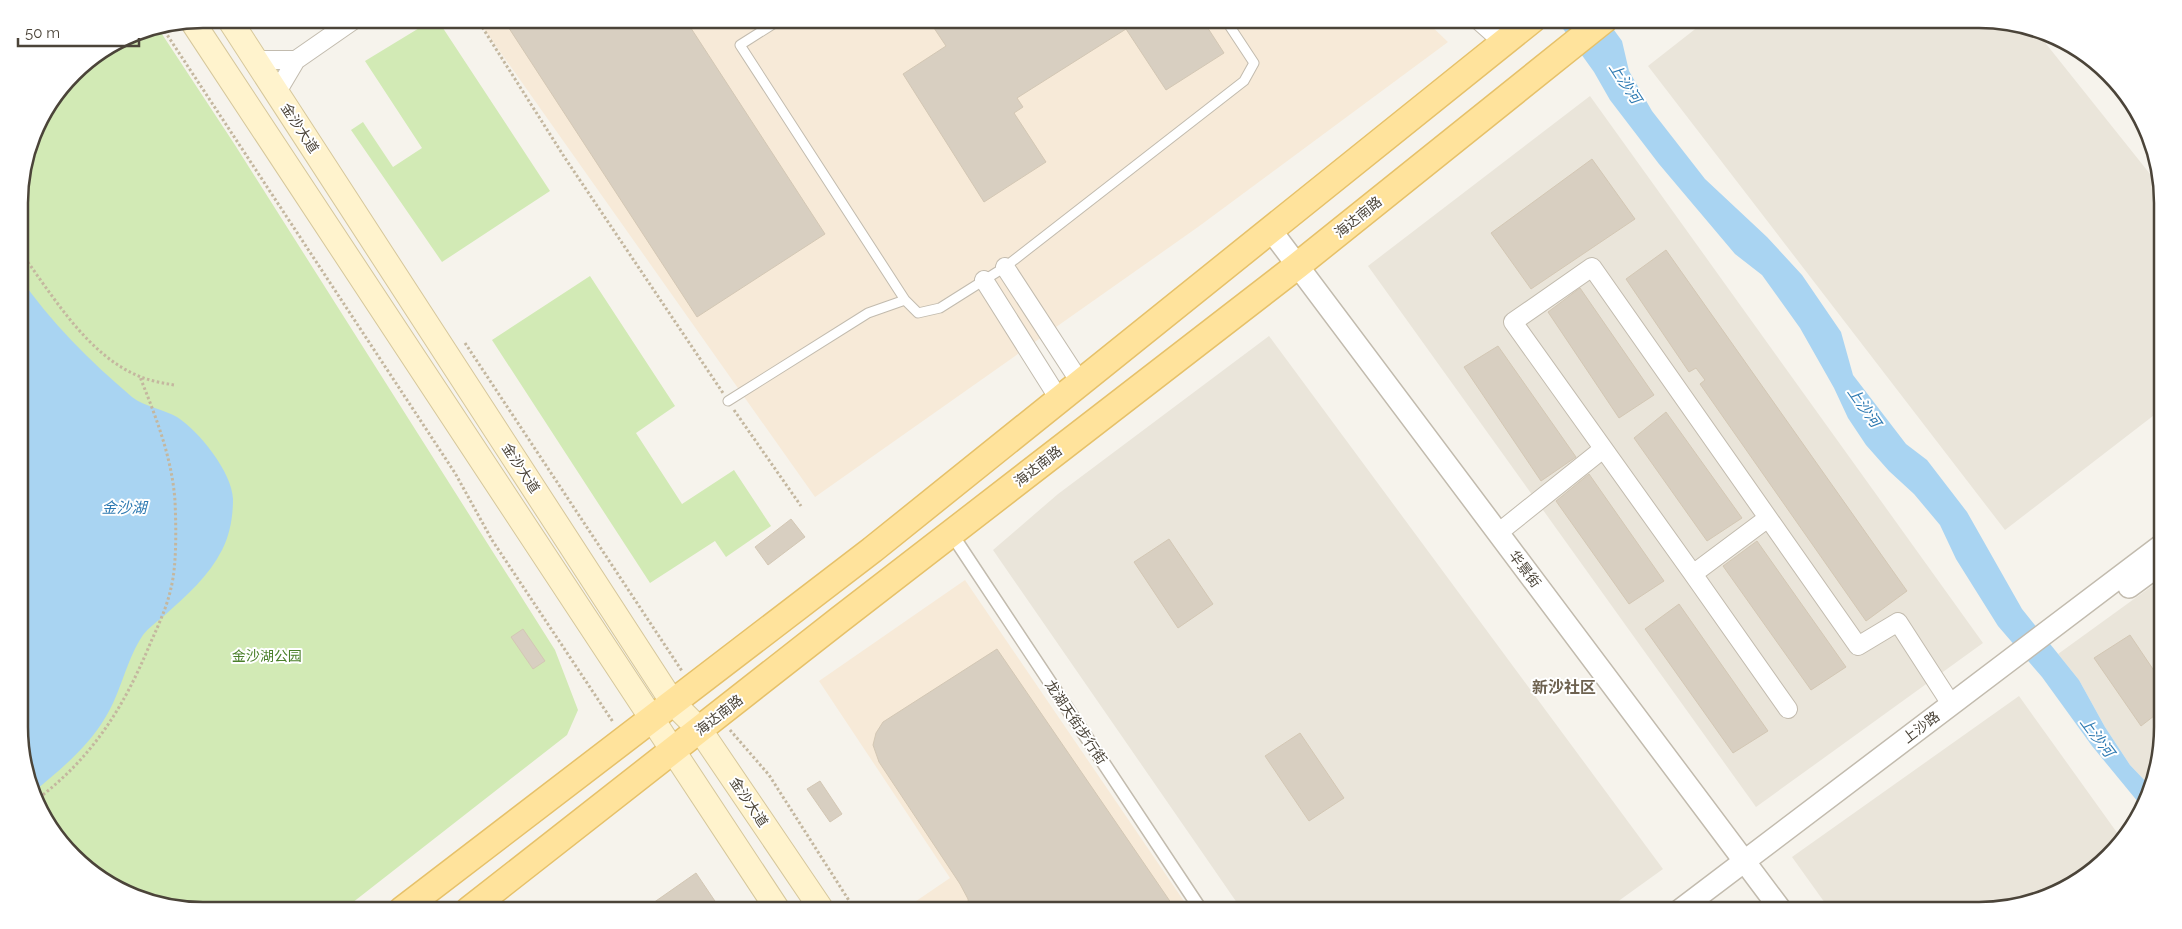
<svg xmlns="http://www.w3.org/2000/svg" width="2182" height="929" font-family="Raleway,'Noto Sans SC',sans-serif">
<rect width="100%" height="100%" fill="#f6f3ec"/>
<!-- residential -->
<path fill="#eae5da" d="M1708 19H1980L2035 30 2162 189V409L2005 530 1648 66Z
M1590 96 1983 643 1756 807 1368 266Z
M1269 336 1663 869 1606 910H1242L993 550 1058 494Z
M2163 578V727L2151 787 2130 765 2105 727 2079 680 2058 654Z
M2019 696 2123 841 2082 879 2039 900 1991 910H1830L1792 857Z"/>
<!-- commercial -->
<path fill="#f7ead8" d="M477 19H1424L1448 42 1198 227 815 497Z
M965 580 1190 910H903L950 878 819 681Z"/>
<!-- green -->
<path fill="#d2eab5" d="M434 19H437L550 191 442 262 351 130 363 122 393 167 422 148 365 61Z
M158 28 235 145 555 650 578 710 567 735 343 910H202L132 896 91 872 57 839 33 797 20 751 19 190 38 121 81 64 132 33Z
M590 276 675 406 636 433 682 504 734 470 771 526 726 557 715 541 650 583 492 340Z"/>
<!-- water -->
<path fill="#a9d4f2" d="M1556 19H1606L1622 41 1629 71 1652 111 1705 179 1767 237 1802 275 1841 332 1853 375 1906 444 1927 460 1967 512 2022 609 2079 680 2105 727 2130 765 2151 787 2149 797 2143 808 2092 746 2042 677 1998 626 1956 559 1940 525 1914 494 1889 471 1866 445 1848 418 1834 388 1800 328 1762 275 1735 254 1659 164 1610 100 1594 72Z
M19 276C50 322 90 361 132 397 145 407 163 409 177 417 199 431 232 472 233 499 233 516 230 535 222 550 209 576 186 596 165 615 158 621 148 628 143 635 126 660 121 693 105 718 88 747 58 772 32 793L20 751Z"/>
<!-- building -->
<path fill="#d8cfc1" stroke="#d3c7b4" d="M503 19H685L825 234 697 317Z
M928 19H1202L1224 53 1166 90 1126 29 1017 98 1023 107 1014 113 1046 162 984 202 903 74 946 46Z
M1592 159 1635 219 1531 289 1491 233Z
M1666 250 1907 591 1866 621 1700 384 1705 380 1696 368 1689 372 1626 279Z
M1580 288 1654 395 1619 418 1548 312Z
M1498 346 1576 457 1541 481 1464 367Z
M1666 412 1742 518 1707 541 1634 438Z
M1589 474 1664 581 1629 604 1556 501Z
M791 519 805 537 768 565 755 547Z
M1169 539 1213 604 1178 628 1134 562Z
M1757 541 1846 667 1811 690 1723 566Z
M1679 604 1768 731 1733 753 1645 629Z
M523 629 545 661 533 669 511 637Z
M2130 635 2163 684V709L2141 726 2094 658Z
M997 649 1176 910H969L968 899 960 884 879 762 873 745 876 733 883 722Z
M1300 733 1344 798 1309 821 1265 756Z
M820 781 842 814 830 822 807 789Z
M696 873 721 910H643Z"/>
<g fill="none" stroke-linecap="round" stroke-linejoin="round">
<!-- service casing -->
<g stroke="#c2bbae" stroke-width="11">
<path id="service" d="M781 19 740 45 905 300 918 313 940 308 1005 267 1244 81 1254 63 1225 19
M728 401 868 313 905 300"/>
</g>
<!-- pedestrian casing -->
<g stroke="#c2bbae" stroke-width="15">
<path id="pedestrian" d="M951 533 1201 910"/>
</g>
<!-- minor casing -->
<g stroke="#c2bbae" stroke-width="20">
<path id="minor" d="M1477 19 1504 43
M256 60H296
M277 92 296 60 355 19
M1005 267 1080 382
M984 280 1059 399
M1768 518 1693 574 1788 709
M1498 533 1603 449
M1693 574 1513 322 1592 267 1858 646 1898 622 1951 704"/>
</g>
<!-- tertiary casing -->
<g stroke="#c2bbae" stroke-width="24">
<path id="tertiary" d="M1270 229 1781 910
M2129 587 2163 562
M1680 910 2163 544"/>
</g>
<!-- secondary casing -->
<g stroke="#d6c79b" stroke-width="26">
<path id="secondary" d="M229 19 673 703 700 730 822 910
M192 21 778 910"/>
</g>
<!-- primary casing -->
<g stroke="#e6c16a" stroke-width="29">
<path id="primary" d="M402 910 872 550 1533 19
M469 910 839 620 1297 266 1605 19"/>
</g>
<!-- path -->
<path stroke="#c4b79f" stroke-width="3" stroke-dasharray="2.5 2.5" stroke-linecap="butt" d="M477 19 565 158 723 393
M162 27 455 473 492 540 613 722
M19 250C52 294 87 356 141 377 151 381 163 383 174 385
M465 343 682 671
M734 410 801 506
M730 730 769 775 855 910
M35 801C92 758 123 709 150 644 158 626 167 607 171 588 177 565 176 524 175 501 172 458 156 417 140 377"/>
<!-- service -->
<use href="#service" stroke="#fff" stroke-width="9"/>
<!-- pedestrian -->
<use href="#pedestrian" stroke="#fff" stroke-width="12"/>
<!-- minor -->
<use href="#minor" stroke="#fff" stroke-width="18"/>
<!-- tertiary -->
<use href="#tertiary" stroke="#fff" stroke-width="21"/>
<!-- secondary -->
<use href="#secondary" stroke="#fff3cd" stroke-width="24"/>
<!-- primary -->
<use href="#primary" stroke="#ffe39c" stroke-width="26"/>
</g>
<g text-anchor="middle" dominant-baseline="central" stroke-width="4" stroke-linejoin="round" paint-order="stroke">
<!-- street labels -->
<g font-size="14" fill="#4b4439" stroke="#fff">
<text transform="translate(300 128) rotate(57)">金沙大道</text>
<text transform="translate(1358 217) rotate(-39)">海达南路</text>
<text transform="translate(1038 466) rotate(-38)">海达南路</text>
<text transform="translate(521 468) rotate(57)">金沙大道</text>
<text transform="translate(1525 569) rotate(53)">华景街</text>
<text transform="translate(719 715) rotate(-38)">海达南路</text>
<text transform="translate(1076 722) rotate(56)">龙湖天街步行街</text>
<text transform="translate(1921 727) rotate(-37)">上沙路</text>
<text transform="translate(749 802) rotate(56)">金沙大道</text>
</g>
<!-- park labels -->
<g font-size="14" fill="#4a7f2a" stroke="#fff">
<text x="267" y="656">金沙湖公园</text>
</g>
<!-- water labels -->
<g font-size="15" font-style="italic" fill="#2e7ab2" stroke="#fff">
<text transform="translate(1625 83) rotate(57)">上沙河</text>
<text transform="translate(1864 407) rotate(55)">上沙河</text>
<text x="124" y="508">金沙湖</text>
<text transform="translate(2097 737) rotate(53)">上沙河</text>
</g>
<!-- quarter labels -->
<g font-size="16" font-weight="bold" fill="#6e6250" stroke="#fff">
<text x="1564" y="687">新沙社区</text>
</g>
</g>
<!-- crop -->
<path d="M0 0H2182V929H0ZM203 28H1979A175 175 0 0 1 2154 203V727A175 175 0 0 1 1979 902H203A175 175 0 0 1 28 727V203A175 175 0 0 1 203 28Z" fill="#fff" fill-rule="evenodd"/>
<path fill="none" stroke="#4b4439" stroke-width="2.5" d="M203 28H1979A175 175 0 0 1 2154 203V727A175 175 0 0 1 1979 902H203A175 175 0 0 1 28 727V203A175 175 0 0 1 203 28Z"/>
<!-- scale -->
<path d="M18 38v8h121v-8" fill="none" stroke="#4b4439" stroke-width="2.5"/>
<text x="25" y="38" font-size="15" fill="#4b4439" stroke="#ffffff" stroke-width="4" paint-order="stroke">50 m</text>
</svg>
